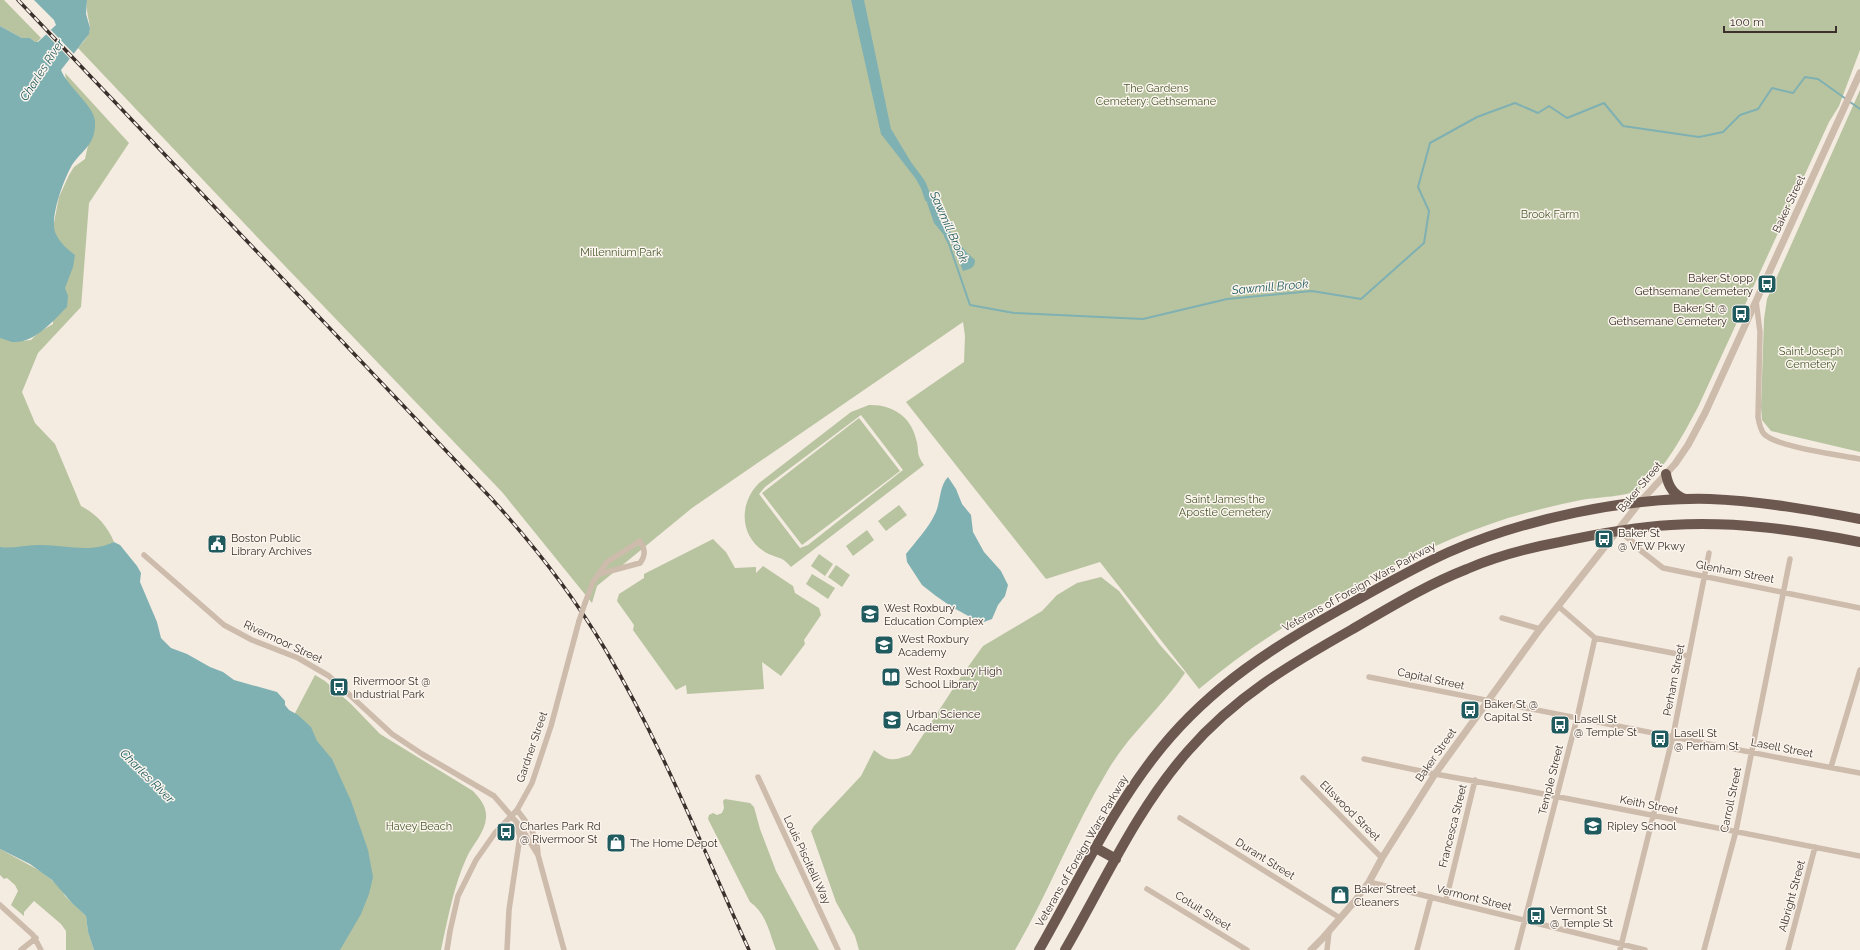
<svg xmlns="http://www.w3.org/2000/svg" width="1860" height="950" font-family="Raleway,sans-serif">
<rect width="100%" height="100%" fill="#f4ebe1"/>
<!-- green -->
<path fill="#b8c4a0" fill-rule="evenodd" d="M0 0H4L41 38 36 43 30 38H22L0 26Z
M87 0H1860V50L1839 106 1829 122 1699 405C1686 430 1664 472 1640 489 1627 497 1597 497 1581 500 1556 505 1532 511 1508 518 1455 535 1407 558 1358 584 1301 615 1248 647 1199 689L1100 562 1046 579 906 402 964 362 965 336 963 322 692 508 597 586 592 603 502 492 260 240 78 48C99 26 85 25 87 0Z
M65 73 129 143 89 203 81 307 38 353 22 392 35 423 55 444 81 506C96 514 107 525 114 542L111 544 138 581 0 557V336L21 341 31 340 39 332 53 324 52 233 57 207 59 197 69 175 74 167 85 159 89 141 93 134 94 125 66 79Z
M1860 90V452L1771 431 1762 420 1761 407 1764 319 1767 299Z
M869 405C891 404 911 416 916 439 920 452 915 452 924 465L791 567C781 555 777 559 765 552 739 536 739 503 759 483L851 412ZM861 415 903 470 808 545 800 548 759 494 765 487Z
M859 418 900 471 802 545 762 493Z
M899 505 907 515 886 531 878 521Z
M867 530 874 540 853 556 846 546Z
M713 539 726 552 735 568 756 567V573L763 566 793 586 795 593 819 608 821 615 804 640 805 644 781 676 762 662 764 689 687 694 686 685 676 690 633 630 634 625 617 601 619 594 644 578V574Z
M819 554 833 564 825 576 811 566Z
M836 565 850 575 842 587 828 577Z
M812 574 835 588 828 599 806 584Z
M1101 577 1119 591 1160 645 1185 673C1162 707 1129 734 1108 770 1073 828 1049 892 1015 950H859L855 936 836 902 811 831 814 826 861 776 874 750C889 762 892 761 910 755L960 678 983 646 1042 611 1057 595 1077 583Z
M315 675 325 681 351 704 380 734 473 791C480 799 487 806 486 818 485 833 472 845 466 859 454 885 447 922 441 950H339L294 715Z
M725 799 750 803 754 807 760 829 776 871 819 950H776C769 932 766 913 750 902L708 819 709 815 713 813 717 815 722 813 724 808 723 801Z
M0 849 42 872 60 887 65 896 86 916 88 932 94 950H66V931L61 924 34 901 24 912V916L11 905 18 891 15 885 7 878 4 879 0 875Z"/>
<!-- water -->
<path fill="#7fb0b2" d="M34 0H87L86 14 90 28 89 34 61 70C67 86 94 106 95 121 96 145 83 149 72 165 64 179 50 216 55 232 59 242 67 249 75 255L73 267 65 288 68 296 67 307C53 321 34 344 12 342 8 341 4 339 0 338V26L22 38H30L35 42H38L56 25 54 20Z
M851 0H864L891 129 911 162 925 181 941 220 967 253 975 260C975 268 970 269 963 271L953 246 934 223 924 194 916 179 881 134Z
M948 477 956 489 962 504 971 515 973 532 984 552 1001 571 1008 585 1005 596 998 605 992 619 981 623 952 607 936 596 922 585 907 562 906 554C916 541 928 529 935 514 941 502 939 486 948 477Z
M114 542 120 545 137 566 141 573 140 582 157 622 161 638 171 648 187 654 210 667 223 672 234 680 277 692 285 701V705L289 710 298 715 311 727 317 741 332 759 351 801 368 850 373 877 369 894 361 914 340 950H94L88 932 86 916 72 903 52 880 30 864 0 849V547C12 549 25 545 37 545 63 544 89 554 114 542Z"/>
<!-- pier -->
<path fill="#f4ebe1" d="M51 30 76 56 72 61 46 34Z"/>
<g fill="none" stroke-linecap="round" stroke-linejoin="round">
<!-- stream -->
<path stroke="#7fb0b2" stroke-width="2" d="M1850 102 1860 109
M880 125 883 134
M923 191 926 200
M945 236 949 244 970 305 1014 313 1143 319 1227 299 1312 291 1361 299 1424 243 1429 211 1418 187 1430 143 1477 117 1515 103 1538 113 1549 106 1567 118 1604 103 1623 126 1699 137 1723 132 1740 115 1758 109 1772 88 1793 93 1805 77 1818 79 1846 99"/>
<!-- minor -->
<path stroke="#cdbbac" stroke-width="5.5" d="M1756 301 1760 332 1758 417C1759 423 1760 429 1764 434 1777 447 1840 455 1860 459
M1619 531 1633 542 1640 550 1663 568 1860 608
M144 555 224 625 252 640 298 658 329 676 392 734 422 754 494 796 520 826 538 855
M585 603 593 582 607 562 640 541C645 549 646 555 640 563L599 574
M1502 618 1540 629
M1595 638 1688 656
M1369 677 1785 759 1860 773
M1364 759 1435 774 1513 788 1860 856
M1831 767 1860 670
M758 777 838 950
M1303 778 1382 858
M517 810C528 824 538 836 538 855L564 950
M1180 818 1340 918
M1369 882 1645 950
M1147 889 1247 950
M1446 900 1475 780
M0 905 33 935 41 950
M21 950 36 938
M447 950 450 931 458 896 476 860 495 833 517 810 532 783 551 726 579 621
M507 950 509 910 520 836 516 826
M1327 950 1329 932
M1417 950 1431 897
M1517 950 1577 718 1595 638 1558 606
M1620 950 1673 736 1709 553
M1704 950 1736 831 1790 559
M1788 950 1815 847"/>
<!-- tertiary -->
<path stroke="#cdbbac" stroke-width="7" d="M1311 950 1322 939 1355 901 1369 882 1382 858 1435 774 1540 629 1640 502 1675 464 1688 445 1705 413 1860 73"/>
<!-- trunk -->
<path stroke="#6c584f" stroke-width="10" d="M1666 474C1668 486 1673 495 1685 499
M1096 848 1116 859
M1039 950C1078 882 1112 808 1162 747 1212 686 1273 647 1341 609 1377 589 1411 569 1449 552 1524 519 1627 497 1710 499 1760 501 1811 510 1860 519
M1065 950C1104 883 1136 810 1188 751 1235 697 1289 665 1351 630 1389 608 1426 585 1467 569 1497 556 1528 548 1560 542 1597 534 1634 527 1671 525 1734 521 1798 530 1860 542"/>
<!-- rail casing -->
<g stroke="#3b302b" stroke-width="3.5">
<path id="rail" d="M18 0 490 497C533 544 573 595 605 649 662 745 703 849 749 950"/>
</g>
<!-- rail -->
<use href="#rail" stroke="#fbf5ee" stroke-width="2" stroke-dasharray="6" stroke-linecap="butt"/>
<!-- minor-bridge -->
<path stroke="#cdbbac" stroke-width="5.5" d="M579 621 585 603"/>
</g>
<!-- icons -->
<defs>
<g id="bus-square" transform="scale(1)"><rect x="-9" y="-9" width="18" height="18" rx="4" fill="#1f5a5e" stroke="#fbf5ee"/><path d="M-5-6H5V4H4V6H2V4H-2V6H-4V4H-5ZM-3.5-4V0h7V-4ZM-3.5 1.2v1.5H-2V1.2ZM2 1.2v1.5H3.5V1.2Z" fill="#fff"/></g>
<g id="civic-square" transform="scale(1)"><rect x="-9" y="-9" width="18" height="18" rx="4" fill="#1f5a5e" stroke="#fbf5ee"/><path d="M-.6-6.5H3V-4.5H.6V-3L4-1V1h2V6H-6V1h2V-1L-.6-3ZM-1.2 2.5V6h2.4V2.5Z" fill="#fff"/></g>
<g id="school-square" transform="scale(1)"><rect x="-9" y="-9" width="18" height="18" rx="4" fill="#1f5a5e" stroke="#fbf5ee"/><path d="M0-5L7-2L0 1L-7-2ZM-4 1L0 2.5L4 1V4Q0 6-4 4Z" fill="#fff"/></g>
<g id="library-square" transform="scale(1)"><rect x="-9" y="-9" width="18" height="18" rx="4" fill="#1f5a5e" stroke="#fbf5ee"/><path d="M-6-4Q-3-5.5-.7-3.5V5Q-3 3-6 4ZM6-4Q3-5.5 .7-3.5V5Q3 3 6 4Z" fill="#fff"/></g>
<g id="shop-square" transform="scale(1)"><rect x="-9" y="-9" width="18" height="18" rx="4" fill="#1f5a5e" stroke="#fbf5ee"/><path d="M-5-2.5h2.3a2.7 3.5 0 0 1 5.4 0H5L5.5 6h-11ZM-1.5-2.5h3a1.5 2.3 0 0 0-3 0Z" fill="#fff"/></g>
</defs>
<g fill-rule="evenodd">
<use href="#bus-square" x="1767" y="284"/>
<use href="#bus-square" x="1741" y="314"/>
<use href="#bus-square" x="1604" y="539"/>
<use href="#civic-square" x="217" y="544"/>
<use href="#school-square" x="870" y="614"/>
<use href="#school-square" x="884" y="645"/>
<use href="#library-square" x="891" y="677"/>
<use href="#bus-square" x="339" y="687"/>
<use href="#bus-square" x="1470" y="710"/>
<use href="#school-square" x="892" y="720"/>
<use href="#bus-square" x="1560" y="725"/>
<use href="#bus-square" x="1660" y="739"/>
<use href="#school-square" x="1593" y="826"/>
<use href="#bus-square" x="506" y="832"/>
<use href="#shop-square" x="616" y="843"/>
<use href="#shop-square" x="1340" y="895"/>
<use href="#bus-square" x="1536" y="916"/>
</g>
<g text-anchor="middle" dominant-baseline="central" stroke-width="3" stroke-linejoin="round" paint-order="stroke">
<!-- park labels -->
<g font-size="11" fill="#4a5a2e" stroke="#fbf5ee">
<text x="1156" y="88">The Gardens<tspan x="1156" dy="13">Cemetery: Gethsemane</tspan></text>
<text x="1550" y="214">Brook Farm</text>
<text x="621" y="252">Millennium Park</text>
<text x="1811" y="351">Saint Joseph<tspan x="1811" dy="13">Cemetery</tspan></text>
<text x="1225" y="499">Saint James the<tspan x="1225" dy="13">Apostle Cemetery</tspan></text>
<text x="419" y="826">Havey Beach</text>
</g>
<!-- street labels -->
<g font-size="11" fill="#3b302b" stroke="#fbf5ee">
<text transform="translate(1789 204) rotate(-65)">Baker Street</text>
<text transform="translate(1640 487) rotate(-50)">Baker Street</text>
<text transform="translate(1735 572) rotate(11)">Glenham Street</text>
<text transform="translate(1359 587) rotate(-29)">Veterans of Foreign Wars Parkway</text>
<text transform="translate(283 642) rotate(25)">Rivermoor Street</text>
<text transform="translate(1431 679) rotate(12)">Capital Street</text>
<text transform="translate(1674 680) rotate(-79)">Perham Street</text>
<text transform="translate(532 747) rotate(-71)">Gardner Street</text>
<text transform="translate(1782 748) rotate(11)">Lasell Street</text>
<text transform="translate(1436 755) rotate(-55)">Baker Street</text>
<text transform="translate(1551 780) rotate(-76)">Temple Street</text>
<text transform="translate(1731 800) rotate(-78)">Carroll Street</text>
<text transform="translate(1649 805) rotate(11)">Keith Street</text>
<text transform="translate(1350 811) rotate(45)">Ellswood Street</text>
<text transform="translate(1453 826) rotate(-76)">Francesca Street</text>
<text transform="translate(1082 851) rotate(-60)">Veterans of Foreign Wars Parkway</text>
<text transform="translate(1265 859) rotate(32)">Durant Street</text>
<text transform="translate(807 860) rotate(65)">Louis Piscitelli Way</text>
<text transform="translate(1792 896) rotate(-75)">Albright Street</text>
<text transform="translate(1474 898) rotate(14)">Vermont Street</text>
<text transform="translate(1203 911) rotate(32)">Cotuit Street</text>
</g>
<!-- poi labels -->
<g font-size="11" fill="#3b302b" stroke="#fbf5ee" text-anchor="start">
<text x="1753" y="278" text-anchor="end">Baker St opp<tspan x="1753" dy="13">Gethsemane Cemetery</tspan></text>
<text x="1727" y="308" text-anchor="end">Baker St @<tspan x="1727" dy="13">Gethsemane Cemetery</tspan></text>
<text x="1618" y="533">Baker St<tspan x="1618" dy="13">@ VFW Pkwy</tspan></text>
<text x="231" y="538">Boston Public<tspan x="231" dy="13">Library Archives</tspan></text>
<text x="884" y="608">West Roxbury<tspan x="884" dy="13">Education Complex</tspan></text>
<text x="898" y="639">West Roxbury<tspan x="898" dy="13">Academy</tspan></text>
<text x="905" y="671">West Roxbury High<tspan x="905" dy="13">School Library</tspan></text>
<text x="353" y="681">Rivermoor St @<tspan x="353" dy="13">Industrial Park</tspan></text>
<text x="1484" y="704">Baker St @<tspan x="1484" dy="13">Capital St</tspan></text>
<text x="906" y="714">Urban Science<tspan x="906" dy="13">Academy</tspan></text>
<text x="1574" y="719">Lasell St<tspan x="1574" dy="13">@ Temple St</tspan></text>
<text x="1674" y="733">Lasell St<tspan x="1674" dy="13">@ Perham St</tspan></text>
<text x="520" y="826">Charles Park Rd<tspan x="520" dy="13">@ Rivermoor St</tspan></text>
<text x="1607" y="826">Ripley School</text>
<text x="630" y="843">The Home Depot</text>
<text x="1354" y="889">Baker Street<tspan x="1354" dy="13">Cleaners</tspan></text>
<text x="1550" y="910">Vermont St<tspan x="1550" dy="13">@ Temple St</tspan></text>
</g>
<!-- water labels -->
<g font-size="12" font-style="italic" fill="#1f5a5e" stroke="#fbf5ee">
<text transform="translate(42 70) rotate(-57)">Charles River</text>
<text transform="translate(949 227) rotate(66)">Sawmill Brook</text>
<text transform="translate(1270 287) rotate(-5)">Sawmill Brook</text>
<text transform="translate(147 776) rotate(45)">Charles River</text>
</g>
</g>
<!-- scale -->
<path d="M1724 26v6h112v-6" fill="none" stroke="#3b302b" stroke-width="2"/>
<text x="1730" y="26" font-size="12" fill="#3b302b" stroke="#fbf5ee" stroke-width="3" paint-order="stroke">100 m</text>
</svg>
